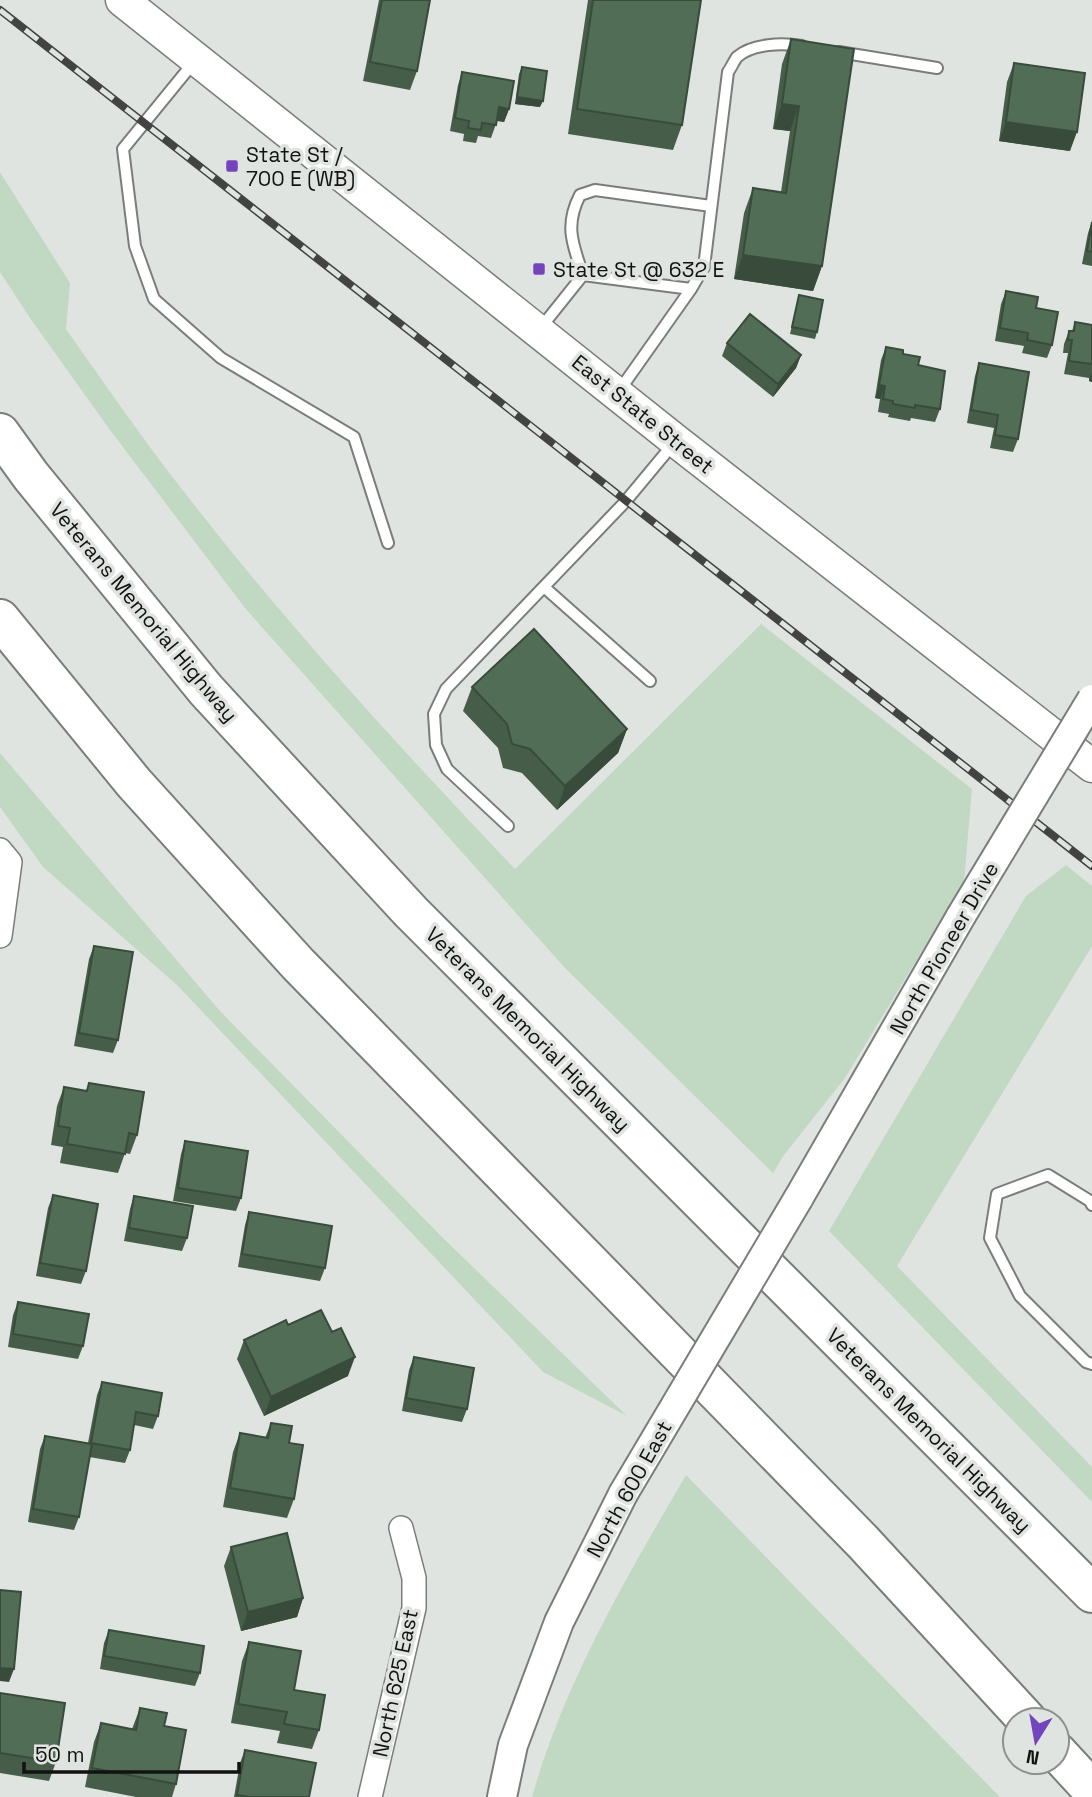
<svg xmlns="http://www.w3.org/2000/svg" width="1092" height="1797" font-family="'Space Grotesk',sans-serif">
<rect width="100%" height="100%" fill="#e0e4e0"/>
<!-- green -->
<path fill="#c1d9c3" d="M0 172 70 283 66 329C105 384 143 440 185 493 287 625 400 748 515 869L761 624 972 789 964 882 845 1078 784 1155 773 1173 564 967 245 608 110 430 30 318 0 272Z
M0 753 220 1011 442 1237 627 1416 543 1372 178 986 43 867 0 807Z
M1066 865 1092 886V946L897 1266 1092 1467V1502L829 1231 1026 896Z
M686 1475 1000 1797H532C565 1681 626 1578 686 1475Z"/>
<g fill="none" stroke-linecap="round" stroke-linejoin="round">
<!-- service casing -->
<g stroke="#7a7d7a" stroke-width="14">
<path id="service" d="M839 52 937 68
M194 62 123 149 135 246 154 299 221 358 354 437 388 543
M583 275C573 245 564 226 580 195L595 190 711 206
M539 330 583 275 691 289
M619 391 691 289 704 267 728 72C731 68 734 61 737 57 753 43 783 43 802 46
M544 587 650 681
M508 826 447 769 436 745 434 714 446 689 625 502 674 443
M1092 1205 1090 1201 1048 1175 997 1194 990 1238 1020 1296 1086 1362 1092 1364"/>
</g>
<!-- minor casing -->
<g stroke="#7a7d7a" stroke-width="26">
<path id="minor" d="M0 850 10 862 0 936
M370 1797 414 1608V1578L401 1528"/>
</g>
<!-- tertiary casing -->
<g stroke="#7a7d7a" stroke-width="32">
<path id="tertiary" d="M798 1199 961 916
M502 1797 513 1745 559 1622 623 1494"/>
</g>
<!-- secondary casing -->
<g stroke="#7a7d7a" stroke-width="35">
<path id="secondary" d="M122 0 676 441 1092 766"/>
</g>
<!-- motorway casing -->
<g stroke="#7a7d7a" stroke-width="42">
<path id="motorway" d="M0 433 31 476 206 690 411 912 1092 1593
M0 619 134 783 298 964 863 1542 1027 1720
M1057 1752 1092 1790"/>
</g>
<!-- service -->
<use href="#service" stroke="#fff" stroke-width="10"/>
<!-- minor -->
<use href="#minor" stroke="#fff" stroke-width="23"/>
<!-- tertiary -->
<use href="#tertiary" stroke="#fff" stroke-width="28"/>
<!-- secondary -->
<use href="#secondary" stroke="#fff" stroke-width="32"/>
<!-- motorway -->
<use href="#motorway" stroke="#fff" stroke-width="38"/>
<!-- rail casing -->
<g stroke="#424342" stroke-width="8">
<path id="rail" d="M0 10 1092 866"/>
</g>
<!-- rail -->
<use href="#rail" stroke="#e0e4e0" stroke-width="5" stroke-dasharray="16" stroke-linecap="butt"/>
<!-- tertiary-bridge casing -->
<g stroke="#7a7d7a" stroke-width="32" stroke-linecap="butt">
<path id="tertiary-bridge" d="M961 916 1092 699
M623 1494 798 1199"/>
</g>
<!-- tertiary-bridge -->
<use href="#tertiary-bridge" stroke="#fff" stroke-width="28"/>
</g>
<!-- wall -->
<path fill="#465e49" d="M379 0H430L417 71 410 90 363 81Z
M588 0H701L682 125 673 150 568 134Z
M791 39 822 266 813 291 734 279 744 213 753 188 781 192 790 131 773 129 782 64Z
M1014 63 1070 151 999 141 1007 82Z
M522 67 540 107 515 104 519 74Z
M462 72 509 109 504 122 497 121 491 138 478 136 476 143 463 141 464 134 450 131 458 85Z
M1092 221V266L1082 264 1088 233Z
M1006 291 1036 308 1052 345 1047 358 1022 353 1024 346 995 341 1001 304Z
M799 295 817 332 815 339 790 334Z
M1075 322 1092 325V382L1089 381V378L1064 374 1068 353H1063L1064 344 1069 331H1072Z
M727 343 801 355 796 368 773 397 722 356Z
M886 347 903 354 918 365 940 409 935 422 911 418 910 421 888 417 889 414 878 412 880 399 875 398 881 360Z
M979 363 1018 439 1013 452 990 448 994 428 967 423 975 376Z
M472 687 627 729 618 753 557 810 522 773 503 768 498 748 463 711Z
M94 946 118 1040 113 1053 74 1046 89 959Z
M89 1083 137 1135 130 1154 125 1153 118 1173 60 1163 63 1147 51 1145 57 1106 64 1087 86 1091Z
M185 1141 241 1198 236 1211 173 1201 181 1154Z
M53 1195 86 1271 81 1284 36 1276 48 1208Z
M134 1196 187 1238 182 1251 124 1241 130 1209Z
M249 1212 325 1268 320 1281 238 1267 245 1225Z
M18 1302 83 1346 78 1359 8 1347 13 1315Z
M288 1325 348 1376 264 1416 237 1359 244 1340Z
M414 1357 467 1409 462 1422 402 1411 409 1370Z
M102 1382 158 1416 153 1429 134 1425 130 1450 125 1463 89 1457 79 1517 74 1530 28 1522 40 1449 45 1436 88 1443 97 1395Z
M271 1423 289 1443 294 1499 287 1518 223 1507 233 1452 240 1433 265 1438Z
M231 1547 303 1598 297 1617 241 1631 224 1566Z
M109 1630 200 1673 195 1686 100 1669 104 1643Z
M249 1642 294 1690 319 1730 312 1749 277 1743 280 1731 231 1723 242 1661Z
M0 1693 56 1762 49 1781 0 1773Z
M140 1708 164 1726 176 1784 172 1797H136L85 1787 94 1742 101 1723 132 1729Z
M245 1750 309 1797H234L240 1763Z"/>
<!-- shaded-wall -->
<path fill="#394c3c" d="M517 97 543 101 540 107 515 104Z
M782 104 799 106 790 131 773 129Z
M499 107 509 109 504 122 494 120Z
M1006 122 1077 132 1070 151 999 141Z
M743 255 822 266 813 291 734 279Z
M801 355 796 368 773 397 778 384Z
M1092 372V382L1089 381Z
M879 385 885 386 880 399 875 398Z
M627 729 618 753 557 810 565 786Z
M355 1357 348 1376 264 1416 271 1397Z
M303 1598 297 1617 241 1631 248 1612Z
M0 1668 14 1669 9 1682 0 1681Z"/>
<!-- building -->
<path fill="#516d55" stroke="#394c3c" stroke-width="2" d="M382 0H430L417 71 370 62Z
M593 0H701L682 125 577 109Z
M791 39 854 49 822 266 743 255 753 188 786 193 799 106 782 104Z
M1014 63 1085 73 1077 132 1006 122Z
M522 67 547 71 543 101 517 97Z
M462 72 514 81 509 109 499 107 496 125 482 123 481 130 468 128 469 121 455 118Z
M1092 222V252L1087 251Z
M1006 291 1038 297 1036 308 1058 312 1052 345 1027 340 1028 333 1000 328Z
M799 295 823 300 817 332 792 327Z
M750 314 801 355 778 384 727 343Z
M1075 322 1092 325V364L1069 361 1072 340H1068L1069 331H1074Z
M886 347 903 350V354L920 357 918 365 945 371 940 409 915 405V408L893 404V401L883 399 885 386 879 385Z
M979 363 1029 372 1018 439 995 435 998 415 971 410Z
M534 629 627 729 565 786 530 749 512 744 507 724 472 687Z
M94 946 133 952 118 1040 79 1033Z
M89 1083 144 1092 137 1135 129 1133 125 1154 67 1144 70 1128 58 1126 64 1087 87 1091Z
M185 1141 248 1151 241 1198 178 1188Z
M53 1195 98 1204 86 1271 40 1263Z
M134 1196 193 1206 187 1238 129 1228Z
M249 1212 332 1226 325 1268 242 1254Z
M18 1302 89 1314 83 1346 13 1334Z
M321 1310 332 1332 341 1328 355 1357 271 1397 244 1340 286 1320 288 1325Z
M414 1357 474 1368 467 1409 406 1398Z
M102 1382 162 1393 158 1416 136 1412 130 1450 91 1443Z
M271 1423 292 1426 289 1443 303 1445 294 1499 230 1488 240 1433 268 1438Z
M45 1436 92 1444 79 1517 33 1509Z
M287 1533 303 1598 248 1612 231 1547Z
M0 1590 21 1592 14 1669 0 1668Z
M109 1630 204 1646 200 1673 104 1656Z
M249 1642 301 1651 294 1690 325 1695 319 1730 284 1724 287 1712 238 1704Z
M0 1693 65 1703 56 1762 0 1753Z
M140 1708 167 1713 164 1726 186 1730 176 1784 92 1768 101 1723 136 1730Z
M245 1750 316 1763 309 1797H250L237 1795Z"/>
<!-- markers -->
<g fill="#7444bc" stroke="#e0e4e0" stroke-width="2.5">
<rect x="225" y="159" width="14" height="14" rx="3.5"/>
<rect x="532" y="262" width="14" height="14" rx="3.5"/>
</g>
<g text-anchor="middle" dominant-baseline="central" stroke-width="7" stroke-linejoin="round" paint-order="stroke">
<!-- poi labels -->
<g font-size="21" fill="#111211" stroke="#e0e4e0" text-anchor="start">
<text x="246" y="154">State St /<tspan x="246" dy="24">700 E (WB)</tspan></text>
<text x="553" y="269">State St @ 632 E</text>
</g>
<!-- street labels -->
<g font-size="21" fill="#111211" stroke="#e0e4e0">
<text transform="translate(643 414) rotate(39)">East State Street</text>
<text transform="translate(144 612) rotate(50)">Veterans Memorial Highway</text>
<text transform="translate(944 948) rotate(-60)">North Pioneer Drive</text>
<text transform="translate(528 1029) rotate(45)">Veterans Memorial Highway</text>
<text transform="translate(929 1430) rotate(45)">Veterans Memorial Highway</text>
<text transform="translate(629 1489) rotate(-61)">North 600 East</text>
<text transform="translate(395 1683) rotate(-78)">North 625 East</text>
</g>
</g>
<!-- north arrow -->
<g transform="translate(1036 1741) rotate(191)"><circle r="33" fill="#e0e4e0" stroke="#8d908d" stroke-width="2"/>
<path d="M0-5L12 26L0 18L-12 26Z" fill="#7444bc"/>
<text y="-10" font-size="19" font-weight="bold" text-anchor="middle" fill="#111211">N</text>
</g>
<!-- scale -->
<path d="M24 1762v10h215v-10" fill="none" stroke="#111211" stroke-width="3.5"/>
<text x="35" y="1762" font-size="21" fill="#111211" stroke="#e0e4e0" stroke-width="5" paint-order="stroke">50 m</text>
</svg>
